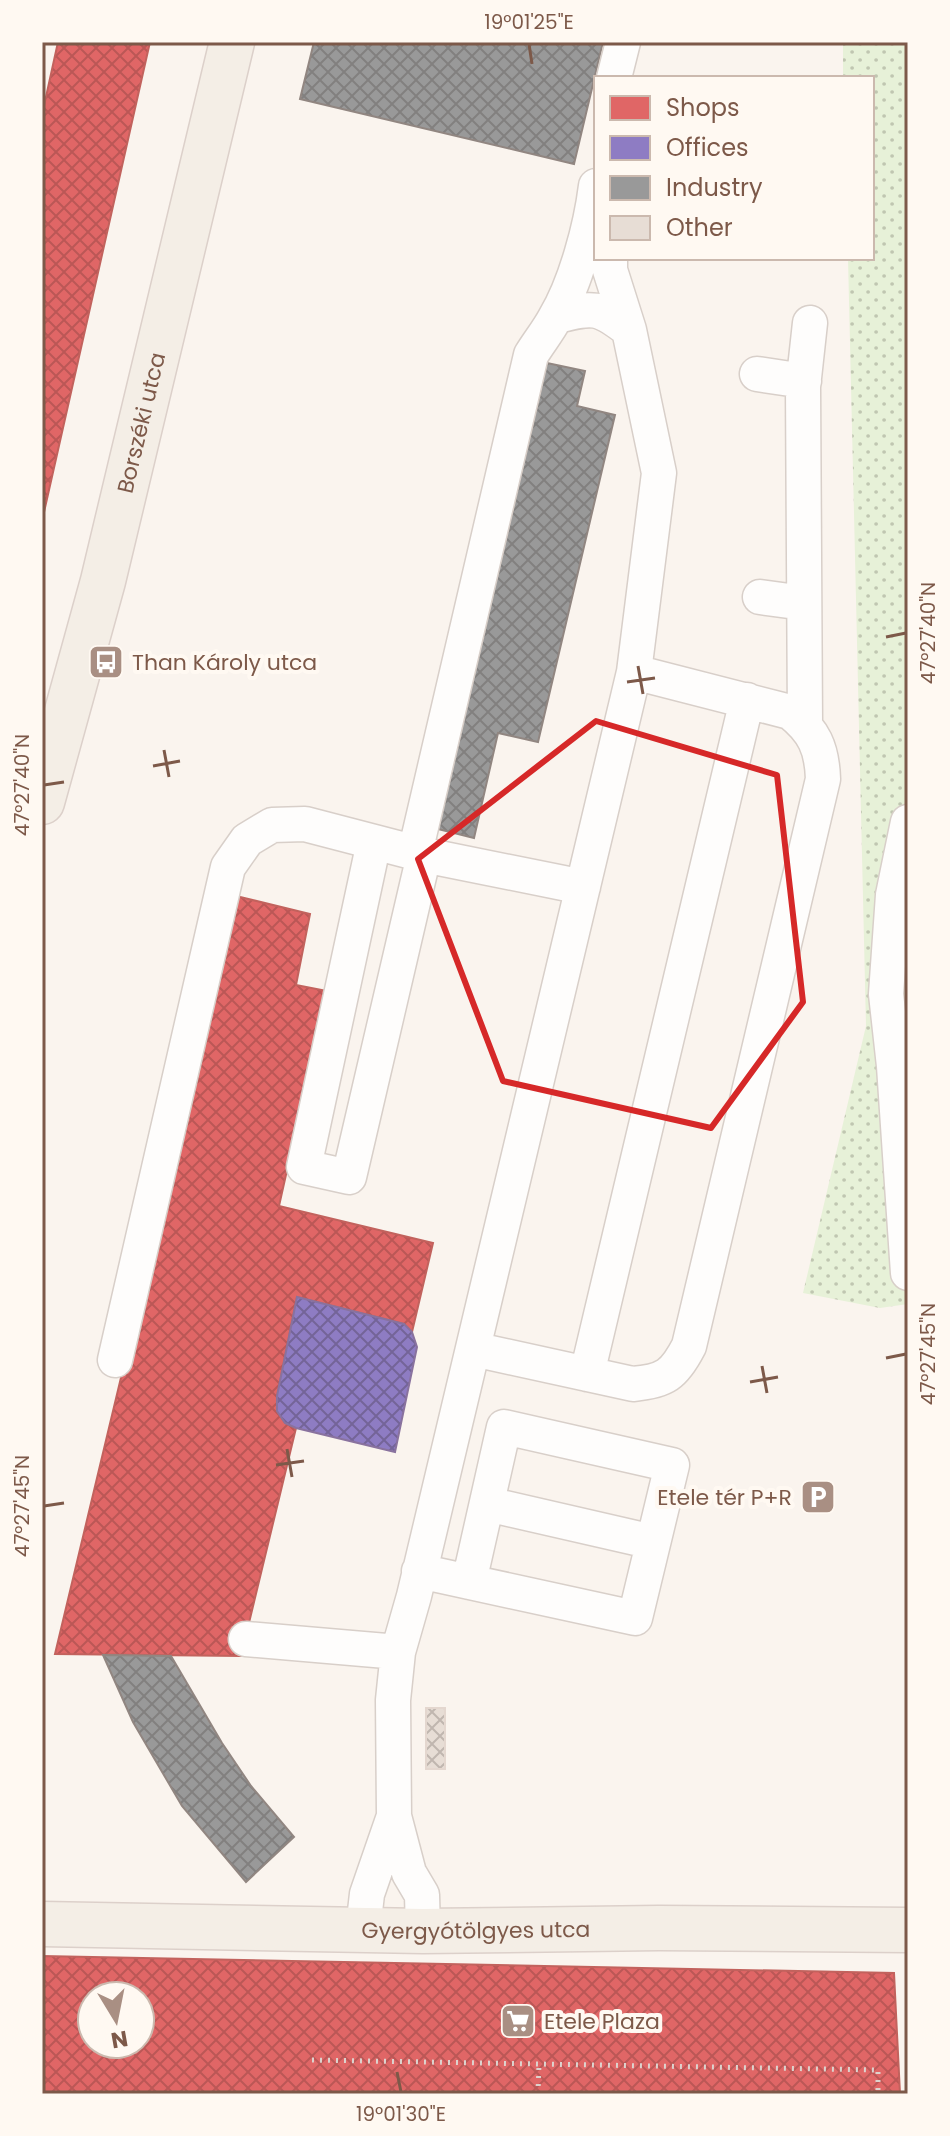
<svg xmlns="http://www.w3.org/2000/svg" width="950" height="2136" font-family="Poppins,sans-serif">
<defs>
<pattern id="grass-dots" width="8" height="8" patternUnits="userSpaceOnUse" patternTransform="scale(2)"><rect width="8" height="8" fill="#e7f1d8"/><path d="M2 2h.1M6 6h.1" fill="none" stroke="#c0c6b1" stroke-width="1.8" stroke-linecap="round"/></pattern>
<pattern id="shops-cross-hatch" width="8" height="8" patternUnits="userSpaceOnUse" patternTransform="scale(2)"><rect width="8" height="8" fill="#e06666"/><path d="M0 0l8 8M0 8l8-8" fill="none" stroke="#bb5756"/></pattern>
<pattern id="offices-cross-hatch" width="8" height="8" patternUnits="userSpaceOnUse" patternTransform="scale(2)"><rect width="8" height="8" fill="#8e7cc3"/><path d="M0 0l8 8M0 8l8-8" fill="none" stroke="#746498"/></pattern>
<pattern id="industry-cross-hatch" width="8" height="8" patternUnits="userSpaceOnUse" patternTransform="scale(2)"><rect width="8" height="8" fill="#999"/><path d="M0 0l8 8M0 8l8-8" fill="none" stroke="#82807f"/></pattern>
<pattern id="building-cross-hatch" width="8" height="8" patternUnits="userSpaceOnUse" patternTransform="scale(2)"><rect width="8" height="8" fill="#e7ddd5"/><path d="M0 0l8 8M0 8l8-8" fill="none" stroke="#c0b6af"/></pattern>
</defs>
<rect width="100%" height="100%" fill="#faf4ee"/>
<!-- grass -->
<path fill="url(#grass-dots)" d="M843 42H908V1304L880 1308 803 1293 866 1026 848 258H872V78H843Z"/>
<!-- shops -->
<path fill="url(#shops-cross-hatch)" stroke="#c2625d" stroke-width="2" fill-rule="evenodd" d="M58 42H150L42 521V115Z
M236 896 310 914 296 985 327 991 279 1206 433 1243 412 1332 404 1324 297 1297 277 1396V1411L285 1423 296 1428 241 1656 55 1654Z
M42 1956 894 1973 900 2094H42ZM92 1996H140V2044H92Z"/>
<!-- offices -->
<path fill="url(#offices-cross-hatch)" stroke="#89729e" stroke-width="2" d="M297 1297 404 1324 412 1332 417 1347 395 1452 296 1428 285 1423 277 1411V1396Z"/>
<!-- industry -->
<path fill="url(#industry-cross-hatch)" stroke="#918681" stroke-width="2" d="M314 42H603L574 164 300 99Z
M547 363 585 371 577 406 615 415 538 742 498 733 474 838 438 829Z
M103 1655 171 1656 222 1743 251 1786 294 1837 246 1882 182 1806 133 1722Z"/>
<!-- building -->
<path fill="url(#building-cross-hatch)" stroke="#e4d7cf" stroke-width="2" d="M426 1708H445V1769H426Z"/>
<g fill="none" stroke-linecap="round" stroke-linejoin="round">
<!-- minor casing -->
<g stroke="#d8cfc9" stroke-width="37">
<path id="minor" d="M614 78 623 42
M610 258V270L629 330
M757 374 804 381
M760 597 804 603
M805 724 803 387 810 323
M908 822 893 895 886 994 894 1066 908 1273
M374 842 304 1167 349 1177 424 855
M415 853 531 355C539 342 548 331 555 318 576 283 591 226 596 186
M473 1349 633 1384C665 1381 674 1375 689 1346L823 779C822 748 814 731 790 712L634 672
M115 1360 228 867 247 840 272 825 305 824 424 855 583 887
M587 1374 747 700
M487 1504 653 1542
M419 1571 635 1618 672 1465 504 1427 469 1582
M246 1639 398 1652
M394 1816 409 1873 422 1895 423 1931
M363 1929 367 1894 394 1816 393 1700 398 1652 414 1596 634 672 659 473 629 330C598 306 594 307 557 316"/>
</g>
<!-- major casing -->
<g stroke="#dcd0ca" stroke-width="47">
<g id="major">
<path id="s1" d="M42 802 103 581 232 42"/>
<path id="s2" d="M42 1924 423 1931 659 1928 908 1930"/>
</g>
</g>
<!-- path -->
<path stroke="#ddd3ce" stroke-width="5" stroke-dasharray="2 6" stroke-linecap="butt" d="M312 2060 878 2070V2094
M538 2094 539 2064"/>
<!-- minor -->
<use href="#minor" stroke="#fefdfc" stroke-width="34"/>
<!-- major -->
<use href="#major" stroke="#f4eee6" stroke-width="44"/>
</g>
<!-- marked area -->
<path fill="none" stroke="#d62828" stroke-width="6" stroke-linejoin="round" d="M596 721 777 775 803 1002 711 1128 503 1081 418 859Z"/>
<!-- ticks -->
<path fill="none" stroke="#7d5949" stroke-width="3" d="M529 44 532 64M886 637 906 633M638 666 643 694M627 682 655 678M164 750 169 777M153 766 180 761M44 785 64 782M886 1358 906 1354M762 1366 767 1393M750 1382 778 1377M287 1449 292 1477M276 1465 304 1461M44 1506 64 1503M397 2072 401 2092"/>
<!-- icons -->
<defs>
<g id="bus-square" transform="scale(1.8)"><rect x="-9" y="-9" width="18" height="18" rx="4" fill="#a98f83" stroke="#fff9f2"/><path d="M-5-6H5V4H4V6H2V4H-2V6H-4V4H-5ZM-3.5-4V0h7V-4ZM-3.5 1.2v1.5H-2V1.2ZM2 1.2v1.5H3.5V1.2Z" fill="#fff"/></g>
<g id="parking-square" transform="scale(1.8)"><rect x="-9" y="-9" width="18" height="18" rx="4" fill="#a98f83" stroke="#fff9f2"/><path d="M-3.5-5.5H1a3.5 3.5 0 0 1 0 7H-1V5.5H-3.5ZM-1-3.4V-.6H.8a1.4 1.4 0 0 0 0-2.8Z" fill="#fff"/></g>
<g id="supermarket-square" transform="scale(1.8)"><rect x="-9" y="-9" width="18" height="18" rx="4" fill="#a98f83" stroke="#fff9f2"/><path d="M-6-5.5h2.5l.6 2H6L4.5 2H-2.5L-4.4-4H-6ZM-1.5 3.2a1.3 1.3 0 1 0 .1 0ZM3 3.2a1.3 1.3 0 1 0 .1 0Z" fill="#fff"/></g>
</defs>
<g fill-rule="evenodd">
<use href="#bus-square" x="106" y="662"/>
<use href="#parking-square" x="818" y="1497"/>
<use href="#supermarket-square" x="518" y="2021"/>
</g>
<g text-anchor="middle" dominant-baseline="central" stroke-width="8" stroke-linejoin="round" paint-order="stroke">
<!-- street labels -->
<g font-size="22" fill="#7d5949" stroke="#fff9f2">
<text stroke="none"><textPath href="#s1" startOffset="392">Borszéki utca</textPath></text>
<text stroke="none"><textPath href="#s2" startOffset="434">Gyergyótölgyes utca</textPath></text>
</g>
<!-- poi labels -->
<g font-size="22" fill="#7d5949" stroke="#fff9f2" text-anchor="start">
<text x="132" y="662">Than Károly utca</text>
<text x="792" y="1497" text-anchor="end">Etele tér P+R</text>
<text x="544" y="2021">Etele Plaza</text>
</g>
</g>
<!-- border -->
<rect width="950" height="2136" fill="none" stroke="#fff9f2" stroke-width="88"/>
<!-- legend -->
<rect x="594" y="76" width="280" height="184" fill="#fff9f2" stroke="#cbb9ae" stroke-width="2"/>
<rect x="610" y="96" width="40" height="24" fill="#e06666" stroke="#cbb9ae" stroke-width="2"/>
<text x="666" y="116" font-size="24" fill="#7d5949">Shops</text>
<rect x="610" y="136" width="40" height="24" fill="#8e7cc3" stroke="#cbb9ae" stroke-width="2"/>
<text x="666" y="156" font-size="24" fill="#7d5949">Offices</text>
<rect x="610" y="176" width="40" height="24" fill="#999999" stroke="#cbb9ae" stroke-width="2"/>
<text x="666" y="196" font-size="24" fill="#7d5949">Industry</text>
<rect x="610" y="216" width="40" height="24" fill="#e7ddd5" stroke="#cbb9ae" stroke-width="2"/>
<text x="666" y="236" font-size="24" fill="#7d5949">Other</text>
<!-- north arrow -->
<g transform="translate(116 2020) rotate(170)"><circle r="38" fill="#fff9f2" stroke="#cbb9ae" stroke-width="2"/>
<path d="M0-6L14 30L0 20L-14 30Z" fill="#a98f83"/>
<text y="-12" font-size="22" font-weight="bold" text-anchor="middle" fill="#7d5949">N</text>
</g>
<rect x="44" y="44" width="862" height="2048" fill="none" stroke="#7d5949" stroke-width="3"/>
<g font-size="20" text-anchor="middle" fill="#7d5949">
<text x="529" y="29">19°01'25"E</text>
<text transform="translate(928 633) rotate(-90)" y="7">47°27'40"N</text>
<text transform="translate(22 785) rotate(-90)" y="7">47°27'40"N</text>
<text transform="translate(928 1354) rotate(-90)" y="7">47°27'45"N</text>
<text transform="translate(22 1506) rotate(-90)" y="7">47°27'45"N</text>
<text x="401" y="2121">19°01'30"E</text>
</g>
</svg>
